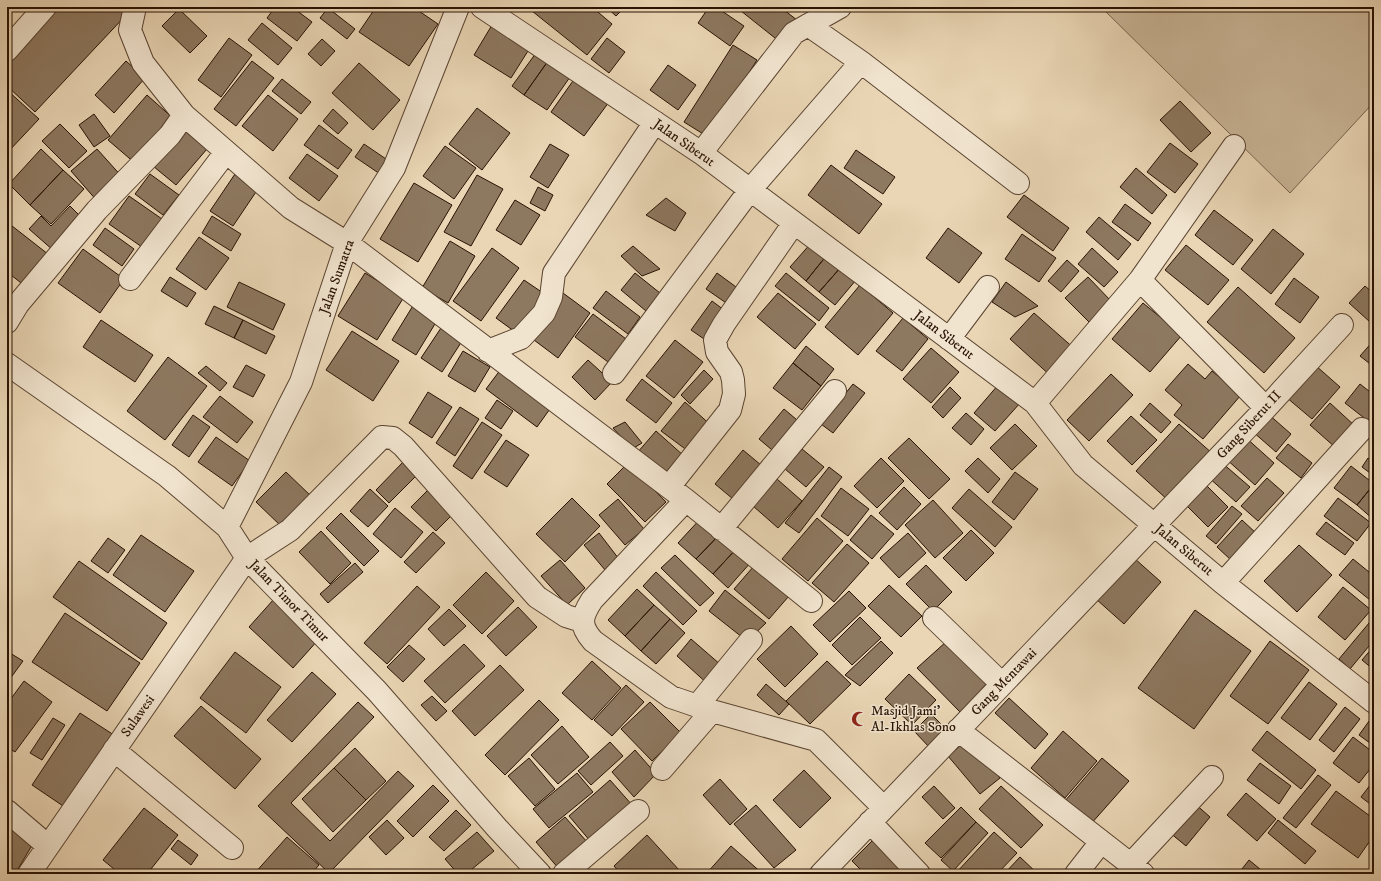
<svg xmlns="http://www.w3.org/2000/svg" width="1381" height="881" font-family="'IM FELL DW Pica',serif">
<rect width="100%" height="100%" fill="#ead6b5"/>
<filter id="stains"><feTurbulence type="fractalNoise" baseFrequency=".005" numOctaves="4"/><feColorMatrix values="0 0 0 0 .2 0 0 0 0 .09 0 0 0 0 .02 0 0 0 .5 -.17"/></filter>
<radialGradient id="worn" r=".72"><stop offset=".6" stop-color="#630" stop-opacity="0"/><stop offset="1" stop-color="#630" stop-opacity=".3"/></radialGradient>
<!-- green -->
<path fill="#c9b597" stroke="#79644d" d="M1101 7H1374V102L1290 193Z"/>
<!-- building -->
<path fill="#8d7860" stroke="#291203" d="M60 7H120L127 14 35 112 7 86V63Z
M275 7H292L312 22 297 41 267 18Z
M376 7H413L438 24 409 66 359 32Z
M527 7H592L612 24 587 55Z
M606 7H625L616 16Z
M709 7H716L744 26 730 46 698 23Z
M736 7H780L797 20 780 42Z
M328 8 355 29 347 39 320 18Z
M179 9 207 36 190 53 162 26Z
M495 20 533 43 511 78 474 55Z
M262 23 292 48 278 65 248 40Z
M229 38 252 55 221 97 198 80Z
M607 38 625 52 609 73 591 59Z
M322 39 335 51 321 66 308 54Z
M733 45 757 60 708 137 684 122Z
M536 53 548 61 524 95 512 86Z
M126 61 145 78 114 113 95 95Z
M252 61 274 78 236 126 214 109Z
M548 61 570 77 547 110 524 95Z
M359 63 400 100 373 130 332 93Z
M668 65 696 85 678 110 650 90Z
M575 78 609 102 584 136 551 112Z
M282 79 311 102 301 114 272 91Z
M7 90 39 119 7 153Z
M147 95 174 119 136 164 108 140Z
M268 95 298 119 273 151 242 126Z
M1180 101 1211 133 1191 152 1160 120Z
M477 108 510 133 482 170 449 144Z
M333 109 348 123 338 134 323 121Z
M94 114 110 136 94 147 79 125Z
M60 124 87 151 69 168 42 141Z
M319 125 352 150 338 169 304 145Z
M184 130 207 149 176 185 153 166Z
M1170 143 1198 164 1175 193 1147 172Z
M364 144 389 161 380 174 355 157Z
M550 144 569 155 548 188 530 177Z
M445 146 476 168 454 199 423 176Z
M41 149 63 170 30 205 9 184Z
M97 149 124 179 98 202 71 171Z
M856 150 895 177 883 194 844 168Z
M307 154 338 176 319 201 289 178Z
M831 165 882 204 859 234 808 195Z
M1136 168 1167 195 1152 214 1120 187Z
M63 170 84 189 51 224 30 205Z
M237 171 260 186 233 226 210 211Z
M150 174 179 195 163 215 135 194Z
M477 175 503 189 471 246 444 232Z
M414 183 452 205 418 262 380 239Z
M538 187 553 195 545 211 530 203Z
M1024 195 1069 228 1053 251 1007 217Z
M129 196 162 219 142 247 109 224Z
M666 198 686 213 675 231 646 215Z
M515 200 540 215 521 245 496 230Z
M1125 204 1151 223 1138 241 1112 222Z
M70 206 83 219 54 251 29 229 41 216 51 226Z
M1214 210 1253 240 1233 265 1195 235Z
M212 216 241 234 231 251 202 233Z
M1099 217 1131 244 1118 260 1086 232Z
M7 222 53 258 29 289 7 272Z
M105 228 134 249 122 266 93 245Z
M948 228 982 253 959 283 926 258Z
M1273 229 1304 254 1271 294 1241 269Z
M1022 234 1056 258 1039 282 1005 259Z
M199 237 229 258 206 290 176 269Z
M450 241 475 256 448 303 422 288Z
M812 242 827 255 806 281 790 267Z
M1186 245 1229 280 1208 305 1165 270Z
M633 246 660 269 642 276 621 256Z
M492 248 519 268 481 321 453 301Z
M1092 248 1118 272 1104 287 1078 264Z
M83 249 124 279 100 313 58 283Z
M827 255 841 267 819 292 806 281Z
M1067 260 1079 271 1061 292 1048 281Z
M841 267 856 280 835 305 819 292Z
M365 273 404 297 377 340 338 316Z
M635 273 660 293 646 311 621 290Z
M717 273 743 292 732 307 706 289Z
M786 273 829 308 819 321 775 286Z
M170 277 196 293 187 307 161 291Z
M1088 277 1111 301 1089 322 1065 298Z
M1294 278 1319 297 1300 323 1275 304Z
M524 280 546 295 518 334 496 318Z
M239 282 285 304 273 330 227 307Z
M1006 282 1038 306 1015 317 992 302Z
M860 285 893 313 858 355 825 327Z
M1365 286 1374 294V317L1370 322 1349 303Z
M1238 287 1295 338 1264 373 1207 322Z
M606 291 640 317 628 334 593 308Z
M563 293 590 313 558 358 530 337Z
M778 293 816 324 795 349 757 317Z
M712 301 728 313 707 341 691 330Z
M1143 303 1182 335 1150 372 1112 339Z
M414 304 438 319 416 355 392 340Z
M214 306 243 320 234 338 205 324Z
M1034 313 1076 350 1052 377 1010 339Z
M593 314 630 342 612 365 575 337Z
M903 318 928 339 902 371 876 351Z
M101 320 153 355 135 382 83 347Z
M243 320 275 336 266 354 234 338Z
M445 322 466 335 442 372 421 358Z
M352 331 399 361 373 401 326 370Z
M675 340 703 362 674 398 646 376Z
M1374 340V367L1360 356Z
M806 346 834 369 821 386 793 363Z
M931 348 959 372 931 403 903 379Z
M463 351 490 367 475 392 448 376Z
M168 357 207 386 165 440 127 411Z
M588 360 612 382 595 400 572 377Z
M793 363 821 386 802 410 773 388Z
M1188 364 1205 379 1212 371 1241 395 1203 439 1174 415 1182 405 1165 390Z
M246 365 265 375 253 397 233 387Z
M1315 365 1340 387 1312 419 1286 397Z
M206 366 227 383 220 391 198 373Z
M501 369 552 406 537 427 486 389Z
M704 370 713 379 690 404 681 395Z
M1111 374 1133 395 1089 441 1067 420Z
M642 379 672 403 656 423 626 400Z
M853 384 865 393 833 433 821 424Z
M999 384 1021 402 995 431 974 413Z
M1360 384 1374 395V414L1368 421 1345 403Z
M950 387 961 398 943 418 932 407Z
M428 392 452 407 432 438 409 423Z
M220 396 253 422 237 443 203 417Z
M497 400 513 411 501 429 485 418Z
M685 402 713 427 688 451 661 431Z
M1150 403 1171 422 1161 433 1140 415Z
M1330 403 1355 426 1336 448 1310 425Z
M460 407 479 419 455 456 436 443Z
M784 409 803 425 778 455 759 439Z
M966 413 984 429 971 445 952 428Z
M1267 413 1291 434 1276 452 1252 431Z
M193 415 210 427 189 457 172 445Z
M1131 416 1157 440 1132 465 1107 441Z
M482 422 502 435 472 479 453 466Z
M625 422 642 443 632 449 613 428Z
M1015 424 1037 446 1012 470 990 448Z
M1179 424 1213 454 1170 502 1136 471Z
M656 431 684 456 666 477 637 453Z
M1244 436 1274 463 1255 485 1225 458Z
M216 437 250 461 232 486 198 462Z
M909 438 950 479 929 499 888 458Z
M506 440 529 455 507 487 484 472Z
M1288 444 1312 463 1301 478 1276 458Z
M802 449 824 467 806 487 785 469Z
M743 450 761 465 733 499 715 484Z
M881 458 904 481 877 508 854 486Z
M978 458 1000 479 988 493 965 471Z
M1368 458 1374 463V476L1362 467Z
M405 460 419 473 389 503 376 490Z
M1221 462 1250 487 1236 502 1207 476Z
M628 463 666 502 645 522 607 484Z
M1351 466 1374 484 1357 505 1334 488Z
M829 467 842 477 799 533 785 523Z
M286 472 312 497 282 527 256 502Z
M1015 472 1038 489 1014 520 992 502Z
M1267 478 1284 493 1258 521 1241 506Z
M777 479 802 501 778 528 753 506Z
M1203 482 1228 507 1208 527 1183 502Z
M1374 484V520L1357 505Z
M904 487 921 504 897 530 879 513Z
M430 488 456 511 436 531 411 507Z
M841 488 869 509 848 536 821 516Z
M370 489 388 506 368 527 350 511Z
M969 489 1012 527 995 547 952 508Z
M572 498 600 526 565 562 536 534Z
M1338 498 1371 523 1357 541 1324 516Z
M618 499 644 529 625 545 599 515Z
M933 500 963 533 935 558 905 525Z
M1232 506 1242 514 1216 544 1206 536Z
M395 508 423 532 401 558 373 534Z
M341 513 379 551 364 566 326 528Z
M871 515 894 534 872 559 850 540Z
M703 516 721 533 696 559 678 543Z
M817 518 843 541 808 581 782 559Z
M1242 520 1257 534 1232 561 1217 547Z
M1326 522 1354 543 1345 555 1316 534Z
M971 530 994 553 966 581 943 558Z
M321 531 351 563 330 584 299 552Z
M433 532 445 543 416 573 404 562Z
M599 533 622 563 611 577 584 545Z
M721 533 737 548 713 574 696 559Z
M908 533 926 553 899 578 880 558Z
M141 535 194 571 165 612 113 575Z
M108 538 125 550 108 573 91 561Z
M847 544 869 563 834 602 812 583Z
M1299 545 1332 575 1297 612 1264 581Z
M737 548 752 561 728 588 713 574Z
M675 555 714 593 700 606 661 568Z
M1134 558 1161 582 1124 624 1096 599Z
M1353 559 1374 576V596L1370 600 1339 575Z
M560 560 585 588 567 605 541 576Z
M79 561 167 623 142 660 53 597Z
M355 563 363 572 328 603 320 594Z
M926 565 952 592 933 611 906 584Z
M754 566 789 596 769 619 734 589Z
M486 572 514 601 482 634 453 605Z
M656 572 697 611 683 625 643 586Z
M889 585 922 616 901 637 868 606Z
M417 586 440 607 387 664 364 643Z
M1343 587 1371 610 1345 640 1318 617Z
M637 589 654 605 625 636 608 620Z
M725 590 766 623 747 641 709 611Z
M849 591 866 608 830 642 813 625Z
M274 599 319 639 293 668 249 627Z
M654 605 670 619 641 651 625 636Z
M518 607 537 627 506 656 487 636Z
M449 609 466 626 444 646 428 629Z
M1195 610 1251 651 1194 729 1138 688Z
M65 613 140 663 107 711 32 662Z
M860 617 881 638 852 665 832 645Z
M1374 617V640L1350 669 1339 659Z
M670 619 685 633 656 664 641 651Z
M791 626 818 654 785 687 757 659Z
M691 639 721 665 710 686 677 656Z
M881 641 893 653 860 686 845 675Z
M947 641 988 682 961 713 917 668Z
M1270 641 1309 670 1268 724 1230 696Z
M464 644 485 666 445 703 424 681Z
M409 645 425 659 403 682 387 667Z
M1374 646V670L1362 660Z
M235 652 281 687 246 733 200 698Z
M10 653 23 661 7 683V657Z
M592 661 621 688 592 720 562 693Z
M827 661 851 684 810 724 786 701Z
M500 665 524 690 475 736 452 711Z
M312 672 336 694 292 742 267 720Z
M909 674 936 700 912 725 885 699Z
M24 681 52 702 15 752 7 747V704Z
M1309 682 1337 704 1310 740 1281 718Z
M766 684 789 704 779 715 757 695Z
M626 685 644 702 612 736 594 720Z
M432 696 447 711 436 721 421 705Z
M1009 698 1048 734 1035 749 995 713Z
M539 700 559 720 505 775 485 755Z
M358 702 374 717 291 803 330 841 398 771 414 786 329 873 258 806Z
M650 702 681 733 652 761 621 729Z
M201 706 261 759 235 789 174 736Z
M1345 707 1360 719 1334 752 1319 740Z
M80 713 117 737 69 810 32 785Z
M931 714 948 731 930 748 914 731Z
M1372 717 1374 718V746L1359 735Z
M53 718 65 725 42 760 30 753Z
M562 726 589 757 558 784 531 755Z
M1063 731 1097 761 1065 798 1031 768Z
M1267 731 1316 770 1301 789 1252 750Z
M1353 737 1374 753V764L1359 783 1333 763Z
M967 740 1000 778 980 794 948 756Z
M610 742 623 756 591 785 578 771Z
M355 748 386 781 366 800 334 768Z
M635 750 656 774 634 797 612 772Z
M529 758 555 789 535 806 508 776Z
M1102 758 1129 781 1090 825 1064 802Z
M1260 763 1291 786 1279 804 1247 780Z
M334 768 366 800 333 832 302 799Z
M804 770 831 798 800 828 773 800Z
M577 773 593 792 549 828 533 809Z
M1318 775 1331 785 1296 828 1283 818Z
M720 779 747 809 730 825 703 795Z
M610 780 633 806 591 842 569 816Z
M1374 780V807L1361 797Z
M433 785 449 801 413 837 397 821Z
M934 786 955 808 943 819 922 797Z
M1001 786 1043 825 1021 848 979 809Z
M1336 791 1374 819V835L1358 858 1311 824Z
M1246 793 1276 819 1257 841 1227 815Z
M1193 802 1210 817 1186 846 1169 832Z
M756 805 796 850 774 868 734 824Z
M961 807 976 822 941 858 925 843Z
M144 808 178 835 147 874H120L103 860Z
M456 810 471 825 444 851 429 837Z
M565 817 588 843 559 869 536 842Z
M7 820 34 842 15 874H7Z
M387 820 404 838 386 855 369 837Z
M1278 820 1316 851 1305 864 1268 833Z
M976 822 988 833 953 871 941 860Z
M477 832 494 851 466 874H458L445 859Z
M994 832 1017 853 997 874H955Z
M647 835 680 871 678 874H621L614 866Z
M287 837 319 865 311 874H254Z
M876 837 903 865 893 874H865L852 861Z
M178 840 198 855 191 865 171 849Z
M731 846 763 874H706Z
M1020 857 1038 874H1004Z
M1249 860 1266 874H1238Z"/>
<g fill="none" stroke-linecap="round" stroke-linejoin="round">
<!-- minor casing -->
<g stroke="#594330" stroke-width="24">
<path id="minor" d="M135 7 130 30 143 63 184 115 291 208 347 243 686 500 592 600C581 617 579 625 593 641L671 697 712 711 816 740 884 808
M482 7 701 153 1035 403 1083 465 1223 583 1374 702
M808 25 861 62 1018 183
M7 50 45 7
M701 153 794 33 840 7
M130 279 226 152
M1140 280 1266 408
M7 322 18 304 97 210 170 135 184 115
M949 339 988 287
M488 351 521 338 544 313 551 297 554 273 655 122
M7 364 167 476 227 527 247 558 377 691 497 828 540 874
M614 373 750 190 861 62
M1035 403 1140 280 1234 146
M669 487 730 410 734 394 733 380 731 372 717 352 715 340 724 324 794 223
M686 500 811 601
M227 527 301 382 347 243 394 168 458 7
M721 529 835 391
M1223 583 1362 429
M934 618 1002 684
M697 706 751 640
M958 730 1143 874
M114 750 232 848
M662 769 712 711
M7 811 48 846
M870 822 919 874
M1130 865 1212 777
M29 874 247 558 290 530 382 437 393 438 403 446 537 597 566 616 582 621
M564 874 638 811
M821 874 1266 408 1342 325
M1076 874 1101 842"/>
</g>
<!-- minor -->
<use href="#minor" stroke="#f1e4cf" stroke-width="22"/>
</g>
<!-- icons -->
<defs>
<g id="mosque-bare" transform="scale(1.2)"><path d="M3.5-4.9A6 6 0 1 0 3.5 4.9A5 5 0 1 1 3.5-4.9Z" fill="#8f2418" stroke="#f1e4cf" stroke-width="2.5" paint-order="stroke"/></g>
</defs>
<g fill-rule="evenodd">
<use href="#mosque-bare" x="859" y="719"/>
</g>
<g text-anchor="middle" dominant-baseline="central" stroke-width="3" stroke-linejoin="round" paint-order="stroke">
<!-- street labels -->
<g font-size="14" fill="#291203" stroke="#f1e4cf">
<text transform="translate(684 143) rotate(35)">Jalan Siberut</text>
<text transform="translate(337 277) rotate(-70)">Jalan Sumatra</text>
<text transform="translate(944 335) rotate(37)">Jalan Siberut</text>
<text transform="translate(1249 425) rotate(-47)">Gang Siberut II</text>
<text transform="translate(1184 550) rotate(40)">Jalan Siberut</text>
<text transform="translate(289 601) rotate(46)">Jalan Timor Timur</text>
<text transform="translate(1004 682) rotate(-46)">Gang Mentawai</text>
<text transform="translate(138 716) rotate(-55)">Sulawesi</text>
</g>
<!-- poi labels -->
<g font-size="14" fill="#291203" stroke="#f1e4cf" text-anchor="start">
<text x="871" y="711">Masjid Jami'<tspan x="871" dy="16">Al-Ikhlas Sono</tspan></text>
</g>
</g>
<!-- margin -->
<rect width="1381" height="881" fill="none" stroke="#ead6b5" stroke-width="24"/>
<rect x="8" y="8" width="1365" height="865" fill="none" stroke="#291203" stroke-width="2"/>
<rect x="12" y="12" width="1357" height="857" fill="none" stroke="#291203"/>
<rect width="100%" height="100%" filter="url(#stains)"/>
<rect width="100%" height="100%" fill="url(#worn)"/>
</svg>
